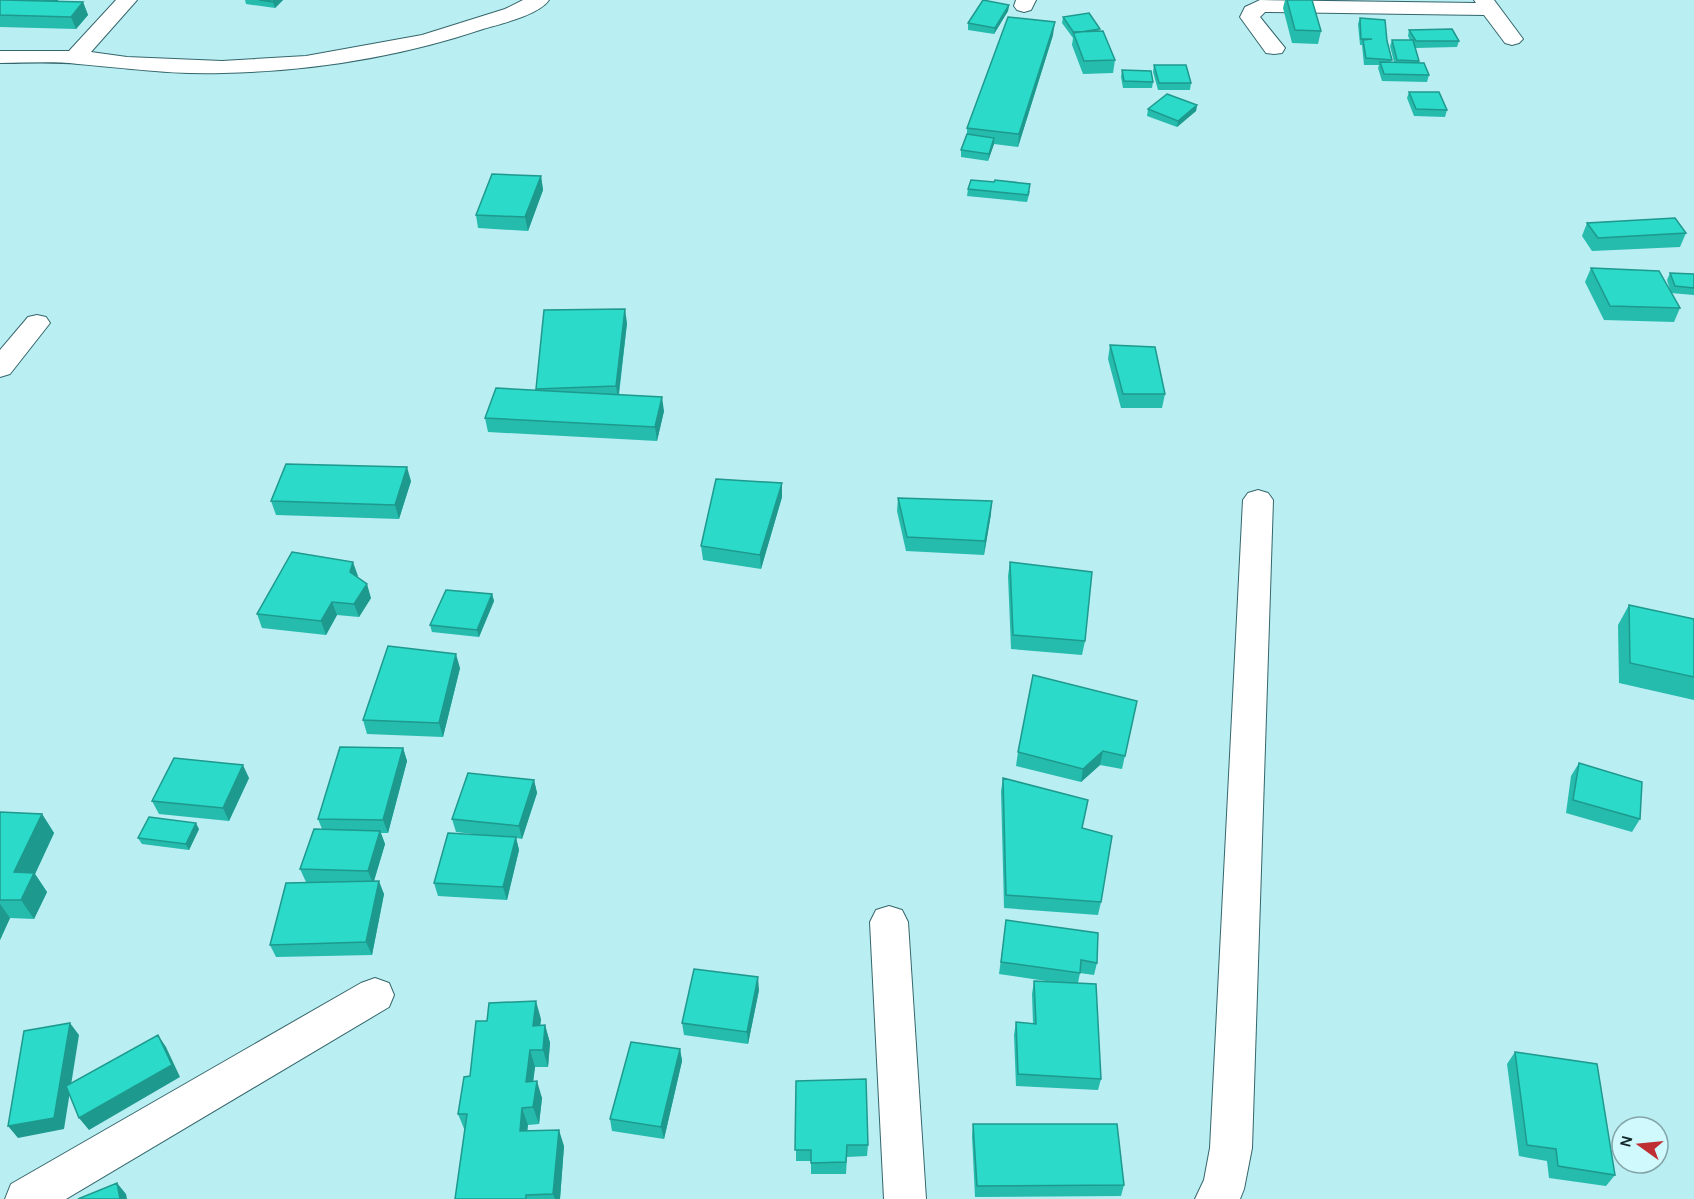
<svg xmlns="http://www.w3.org/2000/svg" width="1694" height="1199" font-family="Karla,sans-serif">
<rect width="100%" height="100%" fill="#b9eef3"/>
<g fill="none" stroke-linecap="round" stroke-linejoin="round">
<!-- minor casing -->
<g stroke="#35666b" stroke-width="2">
<path id="minor" d="M116 0H137L91 52 127 57 222 61 306 56 422 35 505 9 523 0H549C539 15 500 24 483 29 400 57 311 71 223 73 175 75 126 68 78 64 52 61 26 63 0 63V51H69Z
M1016 0H1036L1031 10 1024 12 1017 10 1014 6Z
M1260 0 1476 3 1474 0H1494L1523 39 1519 43 1512 45 1505 43 1484 15 1265 12 1260 17 1285 48 1282 53 1274 54 1266 53 1240 17 1245 7Z
M37 315 46 317 50 323 10 374 0 377V350L28 317Z
M1258 490 1268 493 1273 500 1252 1148 1244 1189 1240 1199H1195L1204 1180 1210 1148 1243 500 1248 493Z
M889 906 902 910 908 922 926 1199H884L870 922 876 910Z
M375 978 389 983 394 995 389 1007 66 1199H5L11 1184 361 983Z"/>
</g>
<!-- minor -->
<use href="#minor" fill="#fff" fill-rule="evenodd"/>
</g>
<!-- wall -->
<path fill="#25bbad" d="M0 0H58V1L83 2 88 15 76 29 0 27Z
M245 0H283L275 8 246 4Z
M1285 0H1312L1321 31 1318 44 1292 43 1283 8Z
M1009 5 1008 11 994 34 968 30V23Z
M1063 17 1100 31 1115 60 1113 73 1083 74 1072 45 1073 38 1062 23Z
M1360 18 1387 41 1392 60 1391 62H1394L1390 46 1392 40H1410L1408 36 1409 30 1459 41 1457 47 1415 48 1419 61V63L1429 75 1427 82 1382 81 1378 68 1379 65H1364L1362 45H1360L1358 24Z
M1053 35 1018 147 994 144 988 161 961 157V150L967 134V128Z
M1154 65 1191 83 1190 90H1158L1153 72Z
M1122 70 1153 82 1152 88H1123L1121 77Z
M1409 92 1447 110 1445 117 1414 116 1407 98Z
M1197 105 1196 111 1177 127 1147 116 1148 109Z
M541 176 543 190 528 231 478 228 476 215Z
M968 189 1030 191 1027 202 967 196Z
M1587 223 1686 233 1680 247 1592 251 1582 236Z
M1591 268 1671 293 1667 280 1670 273 1694 274V295L1671 293 1680 308 1674 322 1604 320 1585 282Z
M627 323 619 395 664 411 657 441 488 432 485 418 536 390V389Z
M1110 345 1165 394 1162 408H1121L1108 359Z
M411 481 399 519 276 515 271 501Z
M782 497 761 569 703 560 701 546Z
M898 498 991 514 984 555 906 551 897 511Z
M1010 562 1085 641 1082 655 1011 649 1008 576Z
M358 576 357 578 371 598 359 617 337 615 326 635 262 628 257 614Z
M492 594 494 601 479 637 432 632 430 625Z
M1629 605 1694 619V700L1619 683 1618 625Z
M460 668 443 737 367 734 363 720Z
M1137 701 1122 769 1100 765 1081 782 1016 766 1018 752Z
M403 748 407 761 388 833H381L385 844 374 881 384 894 372 955 276 957 270 945 306 882 300 869 322 829 318 819Z
M1579 763 1640 819 1632 832 1566 813 1571 776Z
M249 778 229 821 159 814 152 801Z
M1003 778 1082 828 1101 902 1098 915 1004 908 1001 791Z
M534 780 537 793 522 839 516 838 519 850 507 900 438 896 434 883 491 836 456 832 452 819Z
M0 812 42 814 54 833 35 874 47 892 34 919 10 918 0 940Z
M199 829 189 850 142 844 138 838Z
M1006 920 1097 963 1094 975 1080 973 1078 983 1101 1079 1098 1090 1016 1086 1014 1035 1016 1022 1033 1024 1032 994 1034 981 1053 982 999 974Z
M759 990 748 1044 684 1035 682 1023Z
M541 1019 540 1026 545 1025 550 1043 548 1067H535L533 1081 542 1098 539 1124 528 1125 527 1131 564 1146 560 1199H455L465 1131 458 1114 487 1021Z
M680 1049 682 1061 664 1139 612 1131 610 1119Z
M1515 1052 1615 1175 1606 1186 1549 1178 1547 1161 1519 1156 1507 1064Z
M796 1081 868 1145 867 1156 847 1157 846 1174H811V1161H796Z
M973 1124 1124 1185 1121 1196 975 1197 972 1136Z"/>
<!-- shaded-wall -->
<path fill="#1e998d" d="M45 0H58V1L49 12Z
M275 0H283L275 8 273 2Z
M83 2 88 15 76 29 71 17Z
M1009 5 1008 11 994 34 995 28Z
M1055 22 1053 35 1018 147 1019 134Z
M1197 105 1196 111 1177 127 1178 121Z
M994 138V144L988 161 989 154Z
M541 176 543 190 528 231 525 217Z
M625 309 627 323 618 399 616 386Z
M662 397 664 411 657 441 655 427Z
M407 467 411 481 399 519 395 505Z
M782 483V497L761 569 760 555Z
M992 501 991 514 984 555 985 541Z
M353 562 358 576 355 586 350 572Z
M367 584 371 598 359 617 354 604Z
M492 594 494 601 479 637 477 630Z
M332 602 337 615 326 635 321 621Z
M456 654 460 668 443 737 439 723Z
M403 748 407 761 388 833 383 820Z
M1103 751 1100 765 1081 782 1083 769Z
M243 765 249 778 229 821 223 808Z
M534 780 537 793 522 839 519 826Z
M42 814 54 833 35 874 47 892 34 919 21 900 14 872Z
M196 823 199 829 189 850 186 844Z
M380 831 385 844 373 884 368 871Z
M516 837 519 850 507 900 503 887Z
M379 881 384 894 372 955 366 942Z
M0 904 10 918 0 940Z
M758 977 759 990 748 1044 747 1032Z
M536 1001 541 1019 538 1043 533 1026Z
M70 1023 79 1035 64 1129 18 1138 8 1126Z
M545 1025 550 1043 548 1067 543 1050Z
M158 1035 166 1047 180 1077 89 1130 79 1118Z
M680 1049 682 1061 664 1139 661 1127Z
M530 1050 535 1067 531 1099 526 1082Z
M537 1081 542 1098 539 1124 533 1107Z
M522 1108 528 1125 525 1148 520 1131Z
M559 1130 564 1146 560 1199H555L553 1194Z
M117 1183 126 1194 127 1199H120Z"/>
<!-- building -->
<path fill="#2bdac9" stroke="#1e998d" stroke-width="1.5" d="M0 0H4L83 2 71 17 0 15Z
M259 0H275L273 2Z
M983 0 1009 5 995 28 968 23Z
M1287 0H1312L1321 31 1295 30Z
M1089 13 1100 29 1074 33 1063 17Z
M1008 17 1055 22 1019 134 967 128Z
M1360 18 1385 20 1387 41 1392 60 1366 58 1363 40 1372 39H1361Z
M1452 29 1459 41H1416L1409 30Z
M1103 31 1115 60 1084 61 1073 32Z
M1392 40H1413L1419 61 1397 60Z
M1380 62 1424 63 1429 75 1384 74Z
M1154 65H1186L1191 83H1159Z
M1122 70 1151 71 1153 82 1124 81Z
M1409 92H1439L1447 110 1416 109Z
M1167 94 1197 105 1178 121 1148 109Z
M967 134 994 138 989 154 961 150Z
M492 174 541 176 525 217 476 215Z
M971 180 994 182 995 180 1030 184 1028 195 968 189Z
M1675 218 1686 233 1598 238 1587 223Z
M1591 268 1659 271 1680 308 1610 306Z
M1670 273 1694 274V288L1675 286Z
M625 309 616 386 536 389 544 310Z
M1110 345 1155 347 1165 394H1123Z
M496 388 662 397 655 427 485 418Z
M286 464 407 467 395 505 271 501Z
M716 479 782 483 760 555 701 546Z
M898 498 992 501 985 541 907 537Z
M292 552 353 562 350 572 367 584 354 604 332 602 321 621 257 614Z
M1010 562 1092 572 1085 641 1013 635Z
M446 590 492 594 477 630 430 625Z
M1629 605 1694 619V677L1630 663Z
M388 646 456 654 439 723 363 720Z
M1033 675 1137 701 1125 756 1103 751 1083 769 1018 752Z
M340 747 403 748 383 820 318 819Z
M174 758 243 765 223 808 152 801Z
M1579 763 1642 782 1640 819 1573 800Z
M468 773 534 780 519 826 452 819Z
M1003 778 1088 800 1082 828 1112 836 1101 902 1006 895Z
M0 812 42 814 14 872 34 873 21 900H0Z
M149 817 196 823 186 844 138 838Z
M314 829 380 831 368 871 300 869Z
M448 833 516 837 503 887 434 883Z
M379 881 366 942 270 945 286 883Z
M1006 920 1098 933 1097 963 1081 960 1080 973 1001 962Z
M694 969 758 977 747 1032 682 1023Z
M1034 981 1096 984 1101 1079 1018 1074 1016 1022 1036 1024Z
M536 1001 533 1026 545 1025 543 1050H530L526 1082 537 1081 533 1107 522 1108 520 1131 559 1130 553 1194 526 1195V1199H455L467 1114H458L464 1077 470 1076 476 1021H487L489 1003Z
M70 1023 54 1118 8 1126 24 1031Z
M158 1035 172 1065 79 1118 66 1086Z
M631 1042 680 1049 661 1127 610 1119Z
M1515 1052 1597 1064 1615 1175 1558 1166 1556 1149 1527 1145Z
M866 1079 868 1145H847L846 1162 811 1163V1150H795L796 1081Z
M973 1124H1117L1124 1185 977 1186Z
M117 1183 120 1199H78Z"/>
<!-- north arrow -->
<g transform="translate(1640 1145) rotate(285)"><circle r="28" fill="#cff9fd" stroke="#84a5a8" stroke-width="1.5"/>
<path d="M0-4.5L10 22L0 15L-10 22Z" fill="#be2e32"/>
<text y="-9" font-size="16" font-weight="bold" text-anchor="middle" fill="#132729">N</text>
</g>
</svg>
